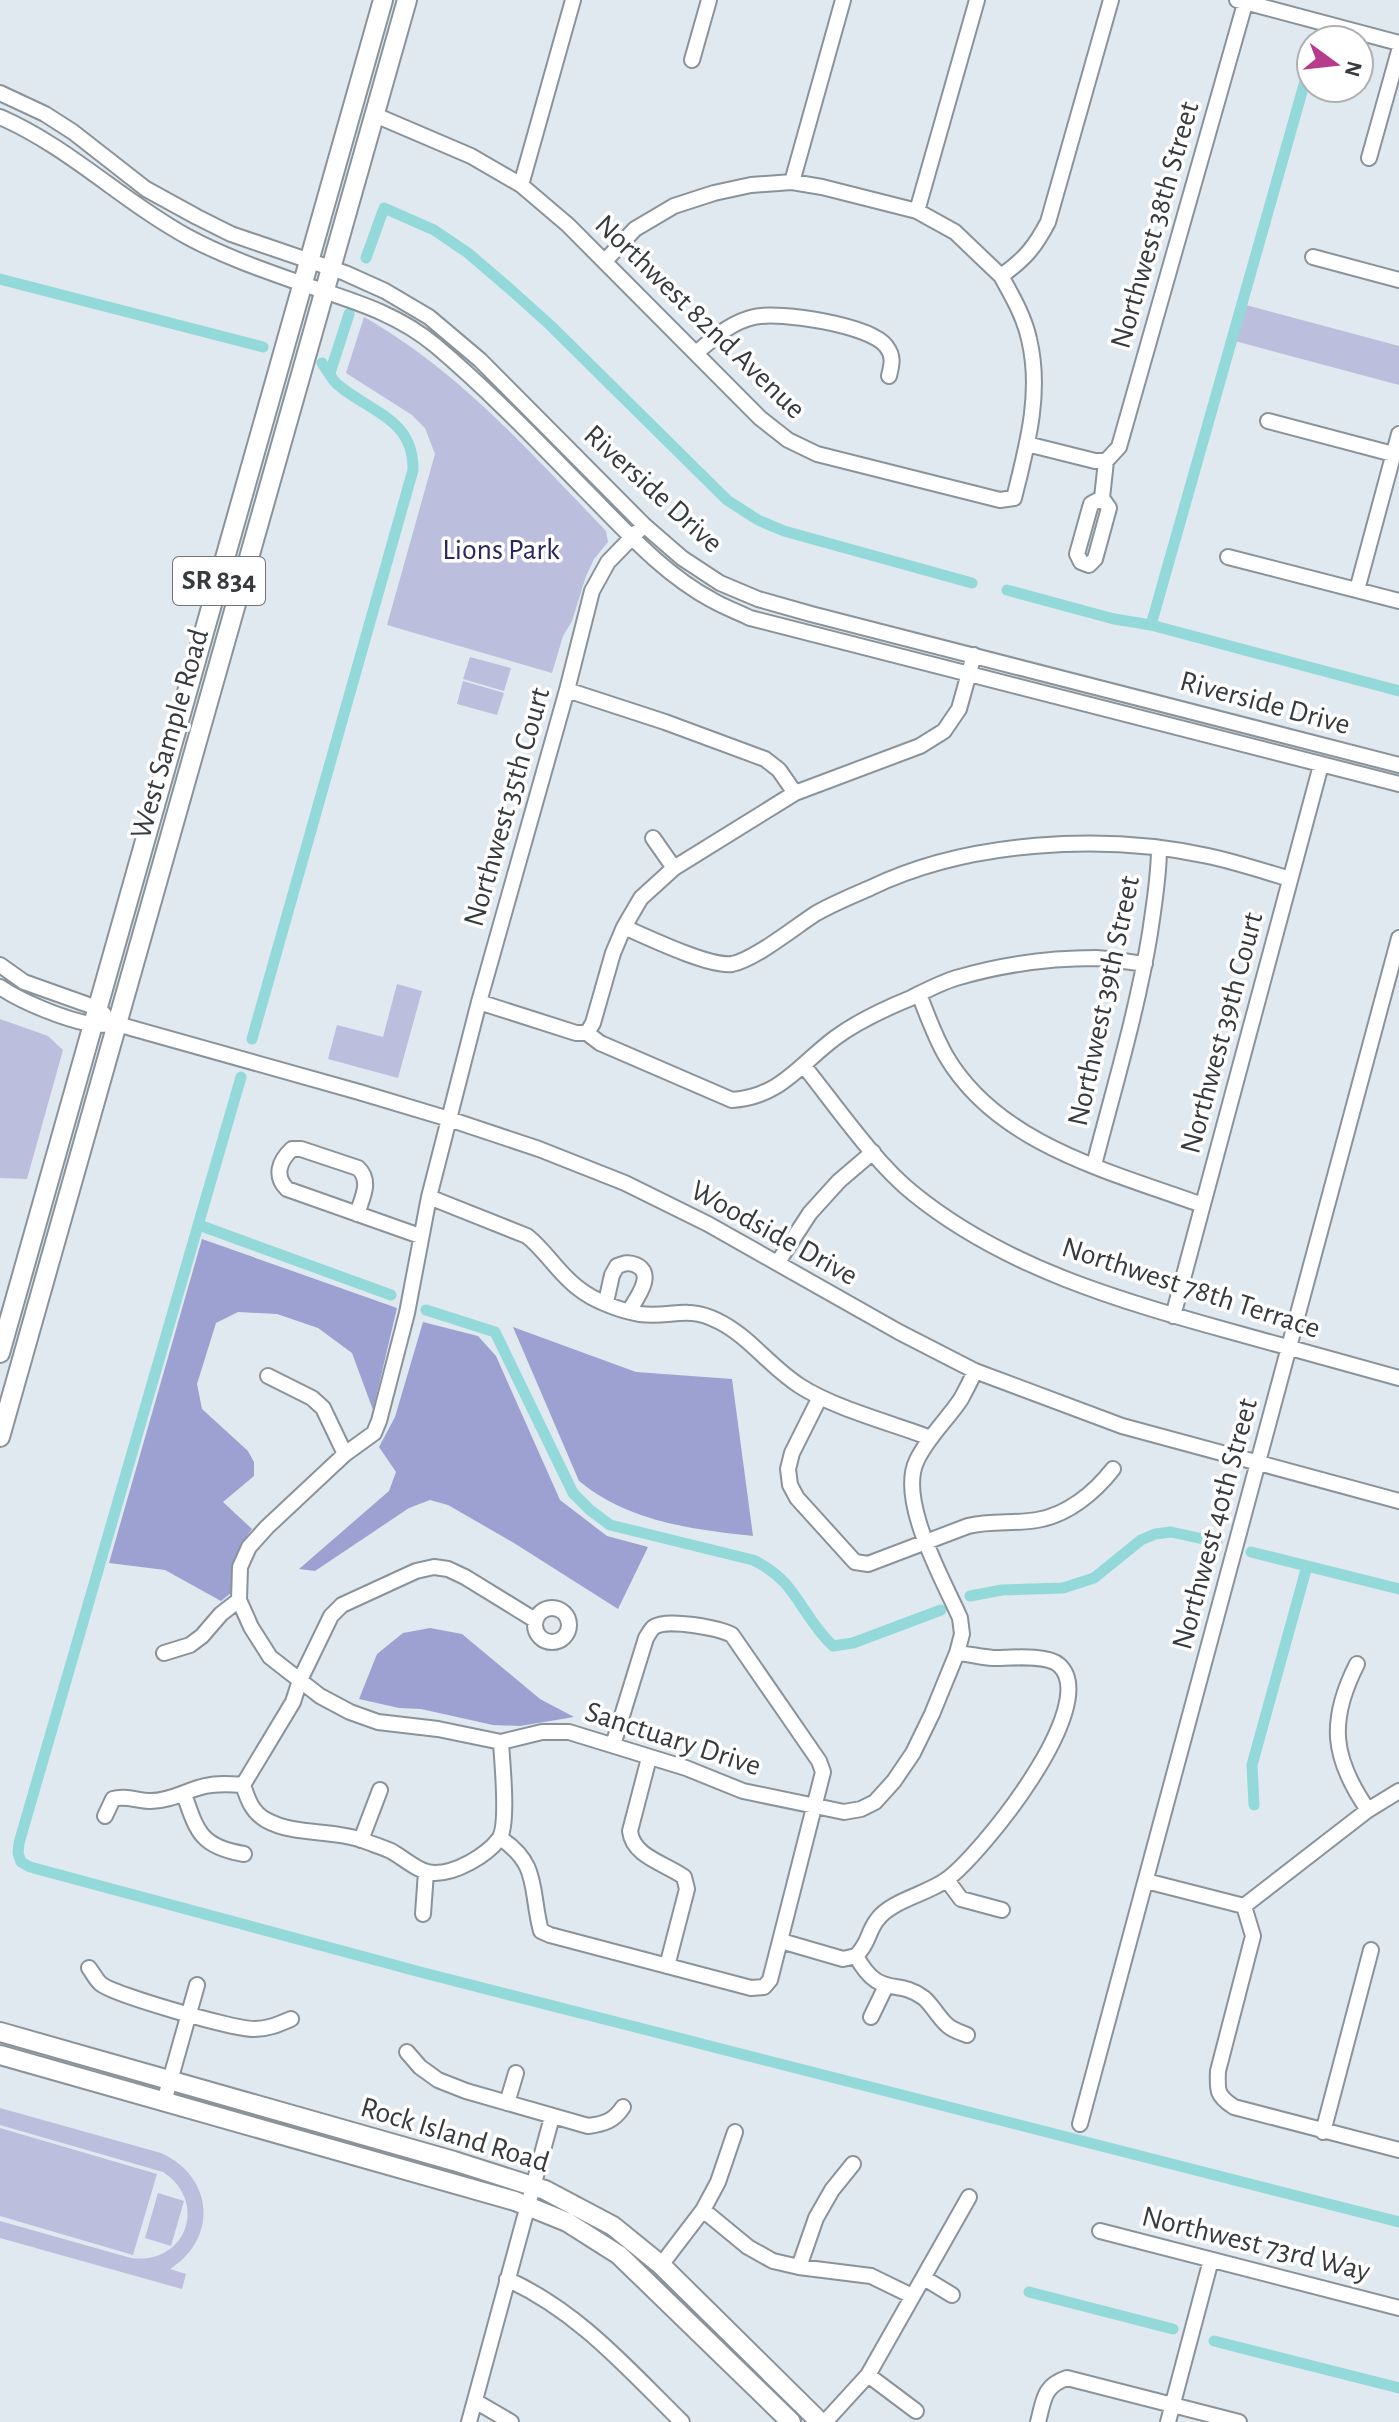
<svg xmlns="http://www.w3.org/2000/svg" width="1399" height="2422" font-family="'Alegreya Sans',sans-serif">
<rect width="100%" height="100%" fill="#e0e9f0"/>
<!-- green -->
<path fill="#bbbedd" d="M1246 305 1399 346V385L1235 341Z
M364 317C458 370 532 454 606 531L608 542 594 559 586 576 572 621 563 636 552 673 387 625 435 454 425 428 412 415 346 373Z
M470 657 511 668 504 691 463 679Z
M463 681 504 693 497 715 457 704Z
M397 984 422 991 398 1078 328 1059 337 1025 383 1037Z
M0 1019 48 1036 63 1050 27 1179 0 1178Z
M0 2108 161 2153C214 2177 218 2238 170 2269L186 2274 182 2289 0 2238V2221L131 2258C186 2265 209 2202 163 2172L0 2125Z
M0 2128 157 2174 133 2255 0 2216Z
M158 2193 184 2201 171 2246 145 2238Z"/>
<!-- forest -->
<path fill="#9da1d1" d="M202 1239 397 1308 373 1410 352 1353 318 1328 277 1314 238 1312 216 1323 197 1384 202 1409 248 1451 254 1462V1476L223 1502 252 1529C236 1549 233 1569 231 1593L221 1601 165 1570 109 1563Z
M423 1322 478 1336 496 1356 560 1500 607 1536 648 1547 618 1609 514 1543 448 1505 430 1500 409 1508 315 1571 299 1569 389 1491 396 1472 379 1447 395 1417Z
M513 1327 636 1372 732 1379 753 1536C690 1529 630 1522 579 1481Z
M430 1628 462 1634 540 1699 574 1717 520 1726 493 1725 421 1709 399 1708 359 1699 377 1654 403 1633Z"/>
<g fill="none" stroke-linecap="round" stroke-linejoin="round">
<!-- canal -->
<path stroke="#93d9da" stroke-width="11" d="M1316 40 1318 35
M366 258 384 208 434 230 468 253 510 289 550 325 727 500 758 520 784 531 972 583
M0 279 263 347
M330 373 349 314
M1007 590 1114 619 1151 625 1399 691
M1151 625 1311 60
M252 1039 413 470C414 418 369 412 337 384 331 378 327 370 322 363
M241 1077 19 1843 18 1853 21 1862 30 1867 424 1973 1399 2222
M199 1225 391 1295
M426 1310 495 1332 573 1493 590 1510 610 1525 753 1560C798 1581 799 1614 833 1646L853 1643 941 1610
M1251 1552 1399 1589
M970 1596 1002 1590 1063 1588 1094 1578 1141 1540 1155 1534 1171 1532 1217 1542
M1254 1805 1252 1765 1307 1566
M1029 2292 1173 2329
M1214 2341 1399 2388"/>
<!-- minor casing -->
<g stroke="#8b939a" stroke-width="18">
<path id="minor" d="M1237 0 1399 43
M692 60 709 0
M0 93 45 114 73 132 146 189 197 217 231 234 345 273 385 291 429 317 480 360 644 525 682 558 720 583 758 599 811 614 1399 765
M375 115 471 156 521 185 568 225 760 418 788 440 817 454 1000 500 1014 498C1027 446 1042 393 1029 339 1024 316 1012 296 1001 276 1025 259 1035 247 1048 222L1111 0
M0 117C69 147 122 201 188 237 223 256 263 270 300 283 349 300 396 312 436 346 487 389 538 442 584 489 624 529 662 573 712 600 724 607 738 612 750 618L1399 784
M1369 158 1399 51
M792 182 843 0
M521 185 573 0
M917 211 977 0
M1313 257 1399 280
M605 261 635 229 674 206 714 193 751 185 792 182 822 187 917 211 955 232 1001 276
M696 353C714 338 731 322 754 317 780 311 870 325 886 346 894 356 892 364 889 376
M1268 421 1393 454
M1027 444 1095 461H1106L1119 447 1246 0
M1102 498 1091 504 1077 554 1081 562 1089 565 1095 559 1109 508 1102 498 1106 461
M644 525 608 562 592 591 567 690 479 1002 429 1197 407 1313 379 1421 374 1433 345 1454 267 1527 249 1547 240 1567 239 1600 251 1627 270 1657 320 1696 350 1712 378 1722 438 1729 501 1742 542 1732H569L686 1768 743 1791 844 1812 861 1809 875 1802 894 1781 913 1753 932 1714 957 1653 962 1634 960 1618C943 1579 897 1500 917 1460 928 1437 947 1420 961 1399 966 1390 971 1380 975 1371
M1228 557 1399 601
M1357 590 1399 434
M567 690 665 722 765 759 779 770 795 793
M653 838 674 868
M624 927C647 937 709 967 732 964 754 960 795 927 815 914 832 904 852 896 870 888 967 841 1103 833 1208 856 1236 862 1263 871 1290 879
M0 965 24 982 97 1008 104 1014
M0 987C22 1002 64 1019 90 1024 99 1026 108 1024 117 1024L359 1092 449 1119 539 1149 625 1183 708 1224 899 1332 975 1371 1122 1426 1399 1501
M919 994C927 1015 935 1037 946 1056 998 1145 1112 1172 1202 1205
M479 1002 576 1033H587L600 1043 732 1100C780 1097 799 1065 835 1038 858 1021 884 1009 911 998 925 991 940 983 956 978 1000 965 1049 958 1096 958 1112 959 1129 962 1145 964
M587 1033 593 1023 613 953 624 927 641 898 674 868 795 793 920 746 944 731 959 709 974 655
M804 1066C836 1106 875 1163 914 1194 1004 1267 1120 1301 1229 1331 1286 1347 1342 1362 1399 1378
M1094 1165C1114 1088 1137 1012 1150 933 1154 904 1159 877 1159 848
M429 1197 527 1236C546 1251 559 1274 578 1288 594 1301 621 1311 640 1314 671 1318 687 1305 718 1321 749 1336 770 1367 800 1386 834 1408 891 1423 931 1438
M357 1214C362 1198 372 1181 358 1168L301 1149H292C279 1161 274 1176 287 1189L420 1236
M778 1262 810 1213 839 1181 873 1152
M606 1302 612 1275 617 1266C625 1263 629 1262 636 1265 656 1274 636 1299 629 1311
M1173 1316 1321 765
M268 1376 312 1398 323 1408 345 1454
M820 1397 792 1453 788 1469 790 1485 797 1498 855 1562 868 1564 968 1526C991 1520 1014 1524 1037 1520 1068 1515 1095 1492 1113 1469
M535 1625a17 17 0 1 1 34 0a17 17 0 1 1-34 0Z
M164 1653 190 1645 202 1636 221 1614 239 1600
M1357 1664C1328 1721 1332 1758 1368 1810
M501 1742C502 1762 509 1825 499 1839 486 1856 456 1873 435 1873 419 1873 404 1858 391 1851 382 1847 372 1844 362 1840 331 1829 295 1836 266 1820 252 1812 248 1800 243 1785L293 1702 300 1680 331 1616 342 1605 416 1571 434 1567 448 1569 465 1577 535 1620
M649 1758 630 1831C633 1857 665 1863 684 1877L687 1889 667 1966
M184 1794C197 1832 201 1847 244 1854
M105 1816 113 1799C125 1795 138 1801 151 1801 171 1801 187 1790 205 1786 218 1783 230 1784 243 1785
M500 1838C540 1864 530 1890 541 1931L550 1935 751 1988 764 1987 770 1980 823 1772 819 1761 732 1635C719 1628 667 1618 654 1627 651 1629 648 1635 646 1638L613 1745
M361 1840 380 1790
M947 1880 961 1899 1002 1910
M1146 1881 1244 1906
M1244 1906 1253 1936 1218 2071C1217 2091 1217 2096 1234 2107L1399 2150
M1244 1906 1368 1810 1399 1791
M423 1914 426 1872
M781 1941 843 1959 856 1956C880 2000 896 1977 924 1998 932 2005 937 2015 945 2023 950 2029 959 2032 967 2035
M856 1956C870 1942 867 1933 877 1920 890 1901 927 1894 946 1880 980 1856 1103 1704 1059 1665 1047 1654 1010 1658 993 1658 981 1657 969 1654 957 1653
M89 1968C93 1973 96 1980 101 1984 114 1995 236 2030 255 2029 268 2029 279 2024 291 2019
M871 2017 886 1986
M407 2052 420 2067 438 2080 466 2091 588 2126C604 2124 614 2121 623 2107
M164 2102 197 1985
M507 2103 516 2073
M1080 2124 1399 938
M1323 2132 1371 1950
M703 2210 748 2247 773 2261 799 2267 871 2276 912 2296
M1100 2231 1399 2308
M661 2265 703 2210 718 2182 735 2132
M799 2267 816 2218 832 2190 853 2164
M924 2278 952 2295
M507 2279C579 2312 626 2367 682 2422
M868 2375 916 2411
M475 2401 511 2422
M469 2422 552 2117
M825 2422 868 2375 969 2197
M1038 2422C1044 2400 1043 2386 1067 2378L1239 2422
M1168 2422 1211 2260"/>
</g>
<!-- major casing -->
<g stroke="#8b939a" stroke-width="22">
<path id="major" d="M0 1353 383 0
M0 1437 407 0
M0 2032 454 2161 545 2190 613 2226 661 2265 820 2422
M0 2055 515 2201 567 2222 619 2255 791 2422"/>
</g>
<!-- minor -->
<use href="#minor" stroke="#fff" stroke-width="14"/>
<!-- major -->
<use href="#major" stroke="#fff" stroke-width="18"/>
</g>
<g text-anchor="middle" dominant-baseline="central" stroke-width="7" stroke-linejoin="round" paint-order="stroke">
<!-- shield labels -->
<rect fill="#fff" stroke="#737677" stroke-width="2" x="173" y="557" width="92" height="48" rx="6"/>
<g font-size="28" font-weight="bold" fill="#373b3d">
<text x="219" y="581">SR 834</text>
</g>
<!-- street labels -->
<g font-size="30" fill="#373b3d" stroke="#fff">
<text transform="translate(1155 225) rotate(-74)">Northwest 38th Street</text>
<text transform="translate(700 317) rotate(44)">Northwest 82nd Avenue</text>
<text transform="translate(653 489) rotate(42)">Riverside Drive</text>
<text transform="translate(1265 703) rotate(15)">Riverside Drive</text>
<text transform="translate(170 734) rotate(-74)">West Sample Road</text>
<text transform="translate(507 807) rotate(-74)">Northwest 35th Court</text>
<text transform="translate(1104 1001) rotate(-78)">Northwest 39th Street</text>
<text transform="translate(1222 1033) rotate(-75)">Northwest 39th Court</text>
<text transform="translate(774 1233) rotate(29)">Woodside Drive</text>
<text transform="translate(1191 1288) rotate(18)">Northwest 78th Terrace</text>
<text transform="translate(1215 1524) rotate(-75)">Northwest 40th Street</text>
<text transform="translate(673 1739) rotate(18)">Sanctuary Drive</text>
<text transform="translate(455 2135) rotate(17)">Rock Island Road</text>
<text transform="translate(1256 2244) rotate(14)">Northwest 73rd Way</text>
</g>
<!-- park labels -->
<g font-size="30" fill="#2a2660" stroke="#fff">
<text x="501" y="550">Lions Park</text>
</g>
</g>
<!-- north arrow -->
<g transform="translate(1335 64) rotate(105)"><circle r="38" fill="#ffffff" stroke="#afb1b1" stroke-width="2"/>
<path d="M0-6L14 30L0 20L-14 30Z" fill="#b83c8c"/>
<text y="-12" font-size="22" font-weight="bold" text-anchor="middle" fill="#373b3d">N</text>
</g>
</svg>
